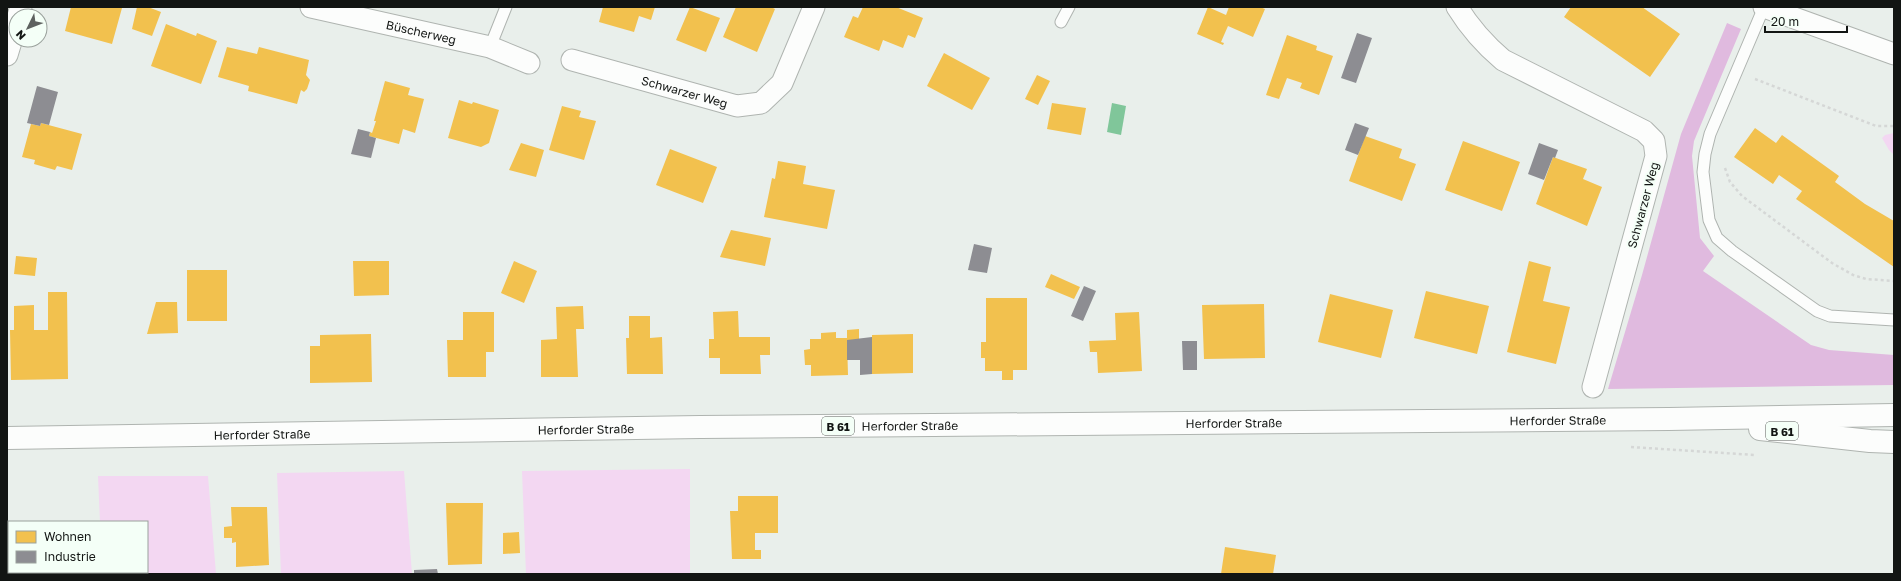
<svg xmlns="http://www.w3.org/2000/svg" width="1901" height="581" font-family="'Golos Text',sans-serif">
<rect width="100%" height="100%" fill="#e9efeb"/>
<!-- green -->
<path fill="#f3d7f2" d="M1894 133V155L1889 150 1882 138 1885 135Z
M690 469V574H526L522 471Z
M404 471 412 574H281L277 473Z
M98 476H208L216 574H102V572H147V522H100Z"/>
<!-- forest -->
<path fill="#e0badf" d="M1727 23 1741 29 1694 141 1692 156 1700 238 1714 256 1703 271 1811 345 1829 350 1894 355V385L1608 389 1642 275 1681 134Z"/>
<!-- water -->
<path fill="#80c69a" d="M1112 103 1126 106 1121 135 1107 132Z"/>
<!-- homes -->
<path fill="#f2c14e" d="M71 7 122 8 112 44 65 31Z
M137 7H148L161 12 152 36 132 29Z
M603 7H655L651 20 639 16 634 32 599 22Z
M690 7 720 18 706 52 676 40Z
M736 7H771L775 9 757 52 723 37Z
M863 7H896L923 18 915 38 908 35 903 48 883 40 879 51 844 37 853 16 858 18Z
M1208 7 1226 15 1229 7H1260L1265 9 1253 37 1228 26 1221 42 1224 43 1223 45 1197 34Z
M1571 7H1642L1680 34 1650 77 1564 17Z
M166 24 196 36 197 33 217 41 201 84 151 66Z
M1287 35 1317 46 1316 50 1333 56 1319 95 1300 88 1302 83 1287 78 1279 99 1266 95Z
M227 47 257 54 259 47 309 60 306 75 310 80 307 89 304 92 301 90 297 104 248 91 249 86 218 77Z
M944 53 990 78 972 110 927 86Z
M1037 75 1050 81 1038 105 1025 99Z
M385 81 410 88 408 95 424 99 415 133 403 129 399 144 369 136 370 132 372 133 376 121H374Z
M459 100 472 104 473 102 499 110 489 143 481 147 448 138Z
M1052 103 1086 108 1081 135 1047 129Z
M562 106 581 111 579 117 596 121 584 160 549 150Z
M41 123 82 134 72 170 57 166 55 170 34 164 35 160 22 157 31 124 40 126Z
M1755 128 1776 143 1782 135 1839 176 1835 182 1865 204 1894 221V267L1796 199 1802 191 1779 175 1773 184 1734 157Z
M1365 136 1402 149 1399 158 1416 164 1402 201 1349 181Z
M1463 141 1520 162 1502 211 1445 190Z
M521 143 544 150 536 177 509 170Z
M670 149 717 167 703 203 656 185Z
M1553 157 1587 169 1583 179 1602 187 1587 226 1536 204Z
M778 161 806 166 803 184 835 190 827 229 764 217 772 178 775 179Z
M731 230 771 238 765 266 720 257Z
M16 256 37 258 35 276 14 274Z
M353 261H389V295L354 296Z
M514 261 537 271 524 303 501 293Z
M1529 261 1551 267 1543 301 1570 307 1556 364 1507 352Z
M187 270H227V321H187Z
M1051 274 1080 287 1074 299 1045 287Z
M1426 291 1489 306 1477 354 1414 338Z
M48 292H67L68 379 11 380 10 330H14V306L34 305V330H48Z
M1330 294 1393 310 1381 358 1318 342Z
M986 298H1027V370H1013V380H1002V371H985V358H981V342H986Z
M156 302H177L178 333 147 334Z
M1264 304 1265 358 1204 359 1202 305Z
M583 306 584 329H576L578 377H541V340L557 339 556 307Z
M738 311 739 337H770V355H760L761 374H720V358H709V339H714L713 312Z
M463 312H494V352H486V377H448L447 340H463Z
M1139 312 1142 371 1098 373 1097 352H1090L1089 341 1116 340 1115 313Z
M629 316H650V338L662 337 663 374H627L626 338H629Z
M859 329V340H847L848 375 811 376V365H805L804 350 810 349V339H821V333L836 332V338H847V330Z
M371 334 372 382 310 383V346H320V335Z
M913 334V373L872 374V335Z
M738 496H778V533H755V550H761V559H732L730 511H738Z
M446 503H483L482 564 448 565Z
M231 507H267L269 565 236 567V542L232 543V538H224V527L232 526Z
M519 532 520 553 503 554V533Z
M1225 547 1276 555 1273 574H1221Z"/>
<!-- industry -->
<path fill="#8d8d92" d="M1357 33 1372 38 1356 83 1341 78Z
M37 86 58 92 49 125 41 123 40 126 27 123Z
M1355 123 1369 128 1358 155 1345 150Z
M358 129 370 132 369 136 376 138 371 158 351 154Z
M1539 143 1558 150 1555 158 1553 157 1544 180 1528 174Z
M974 244 992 248 987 273 968 270Z
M1084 286 1096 291 1083 321 1071 316Z
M872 337V374L860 375V360H847V340Z
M1182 341H1197V370H1183Z
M437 569 438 574H414V570Z"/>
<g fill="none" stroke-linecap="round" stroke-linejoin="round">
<!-- service casing -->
<g stroke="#afb4b0" stroke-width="13">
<path id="service" d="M1764 7 1710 134 1705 154 1703 172 1709 220 1717 238 1732 251 1817 311 1830 316 1894 320
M1061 22 1069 7
M490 47 506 7"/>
</g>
<!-- minor casing -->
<g stroke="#afb4b0" stroke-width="23">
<g id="minor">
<path id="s1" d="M311 7 490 47 529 63"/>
<path d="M1457 7C1470 28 1484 44 1503 60L1644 131 1654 141 1656 156 1593 387"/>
<path d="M1764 7 1894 54"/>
<path d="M18 16 21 7"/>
<path d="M7 55 16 25"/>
<path id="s2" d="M572 60 737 106 761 103 782 83 814 7"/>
</g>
</g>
<!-- primary casing -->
<g stroke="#afb4b0" stroke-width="24">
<g id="primary">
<path d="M1760 429 1870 441 1894 442"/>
<path id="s3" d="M7 438 700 427 1669 419 1894 415"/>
</g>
</g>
<!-- path -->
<path stroke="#d5d7d6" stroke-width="2.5" stroke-dasharray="3 3" stroke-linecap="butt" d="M1755 79 1876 126H1894
M1725 168 1730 182 1742 196 1832 263 1853 275 1866 279 1894 281
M1631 447 1755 455"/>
<!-- service -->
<use href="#service" stroke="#fcfdfc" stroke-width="11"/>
<!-- minor -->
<use href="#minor" stroke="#fcfdfc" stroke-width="21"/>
<!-- primary -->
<use href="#primary" stroke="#fcfdfc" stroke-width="22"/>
</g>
<g text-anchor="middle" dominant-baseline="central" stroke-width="4" stroke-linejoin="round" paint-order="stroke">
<!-- shield labels -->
<g fill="#f4fff7" stroke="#565b57" stroke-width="1">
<rect x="822" y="417" width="32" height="18" rx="3"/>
<rect x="1766" y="422" width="32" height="18" rx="3"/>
</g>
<g font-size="11" font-weight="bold" fill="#121513">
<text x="838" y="426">B 61</text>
<text x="1782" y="431">B 61</text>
</g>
<!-- street labels -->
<g font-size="12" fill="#121513" stroke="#f4fff7">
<text stroke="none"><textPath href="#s1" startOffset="113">Büscherweg</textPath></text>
<text stroke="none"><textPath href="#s2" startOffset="117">Schwarzer Weg</textPath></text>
<text transform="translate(1643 205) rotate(-75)">Schwarzer Weg</text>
<text stroke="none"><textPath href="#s3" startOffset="1551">Herforder Straße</textPath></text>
<text stroke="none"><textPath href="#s3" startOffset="1227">Herforder Straße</textPath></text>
<text stroke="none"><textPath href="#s3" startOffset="903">Herforder Straße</textPath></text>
<text stroke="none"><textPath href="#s3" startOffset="579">Herforder Straße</textPath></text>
<text stroke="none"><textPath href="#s3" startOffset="255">Herforder Straße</textPath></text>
</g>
</g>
<!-- border -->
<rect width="1901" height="581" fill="none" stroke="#121513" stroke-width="16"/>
<!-- legend -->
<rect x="8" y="521" width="140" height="52" fill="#f4fff7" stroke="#9aa19c"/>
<rect x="16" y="531" width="20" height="12" fill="#f2c14e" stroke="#9aa19c"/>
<text x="44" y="541" font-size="12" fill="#121513">Wohnen</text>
<rect x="16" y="551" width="20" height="12" fill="#8d8d92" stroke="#9aa19c"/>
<text x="44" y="561" font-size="12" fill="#121513">Industrie</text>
<!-- north arrow -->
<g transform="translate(28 28) rotate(227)"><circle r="19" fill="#f4fff7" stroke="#9aa19c"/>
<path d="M0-3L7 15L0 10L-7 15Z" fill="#5d615f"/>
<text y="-6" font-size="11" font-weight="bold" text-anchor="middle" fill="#121513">N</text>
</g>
<!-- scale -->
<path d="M1765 26v6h82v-6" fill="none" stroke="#121513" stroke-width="2"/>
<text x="1771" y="26" font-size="12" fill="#121513" stroke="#f4fff7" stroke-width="3" paint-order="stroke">20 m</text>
</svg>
